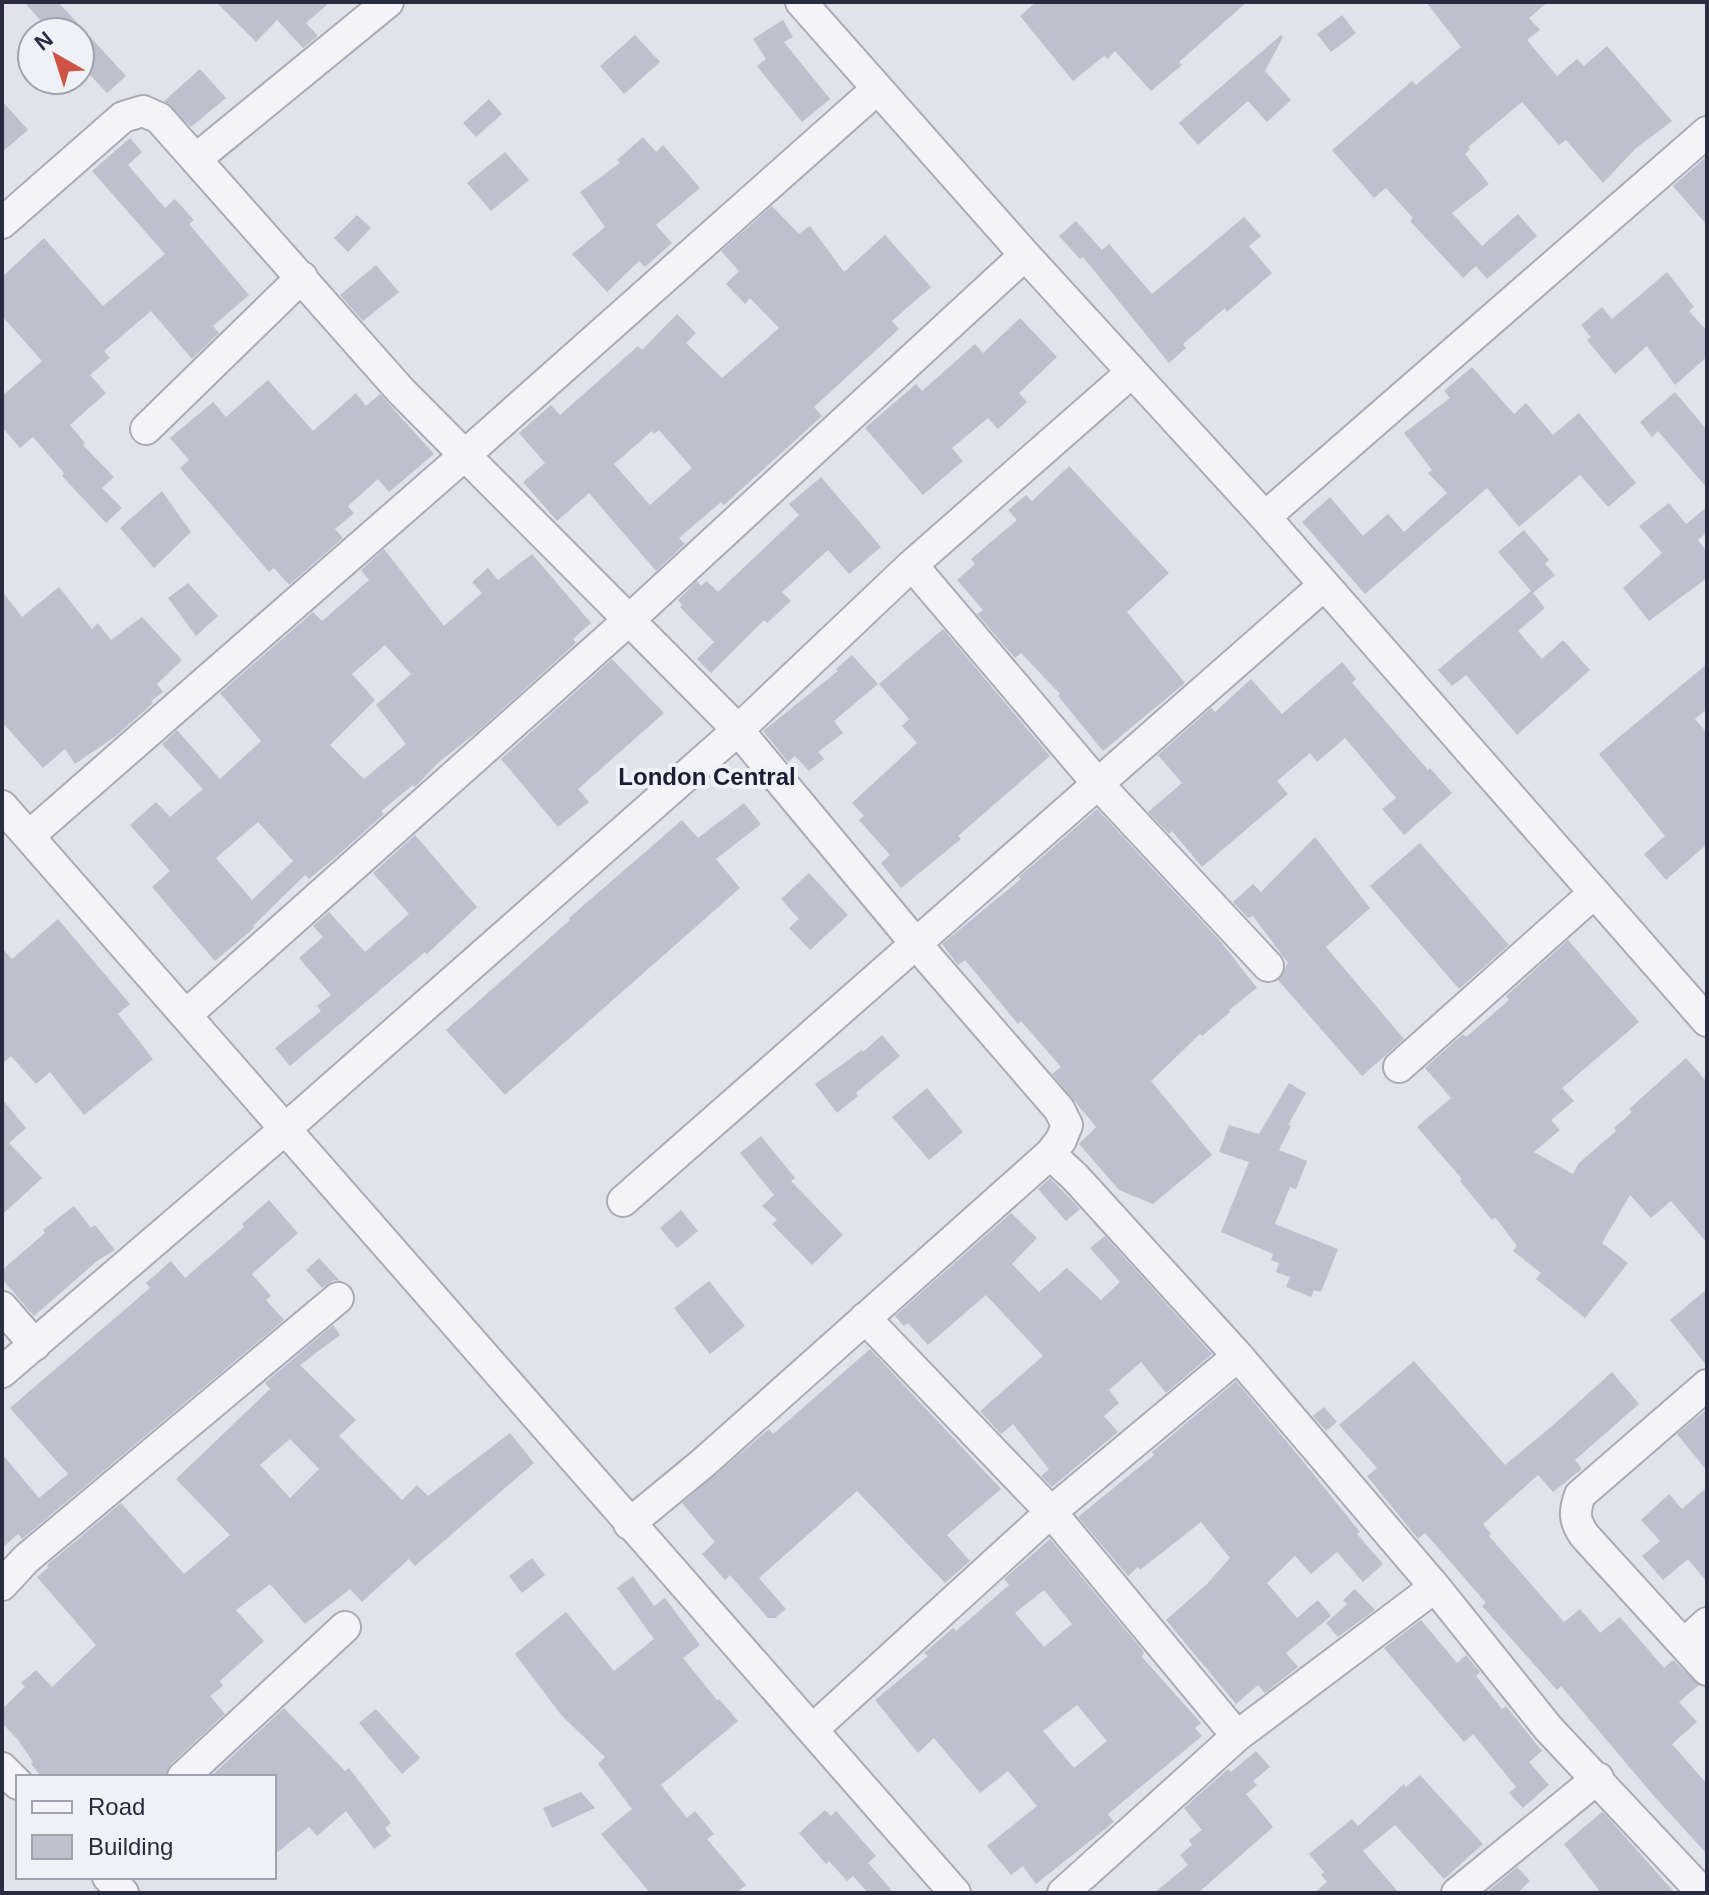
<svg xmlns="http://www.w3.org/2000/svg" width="1709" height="1895" font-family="Arial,sans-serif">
<rect width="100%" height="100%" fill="#e1e2ea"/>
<!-- building -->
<path fill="#bec0cd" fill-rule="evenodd" d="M24 2H58L126 76 107 93 80 64V32H51Z
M216 2H330L306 23 318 36 303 48 277 20 256 42Z
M1036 2H1247L1179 62 1182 65 1151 91 1115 51 1108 59 1104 56 1073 81 1020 16Z
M1426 2H1548L1529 18 1540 30 1527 40 1557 76 1577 59 1584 66 1607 46 1672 121 1635 149 1603 183 1566 140 1559 145 1522 102 1468 147 1470 149 1465 154 1489 184 1452 213 1482 246 1518 214 1537 236 1487 279 1476 266 1463 278 1410 221 1413 218 1386 188 1374 198 1332 150 1412 81 1416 85 1461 47Z
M1342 15 1356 33 1331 52 1317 34Z
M783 20 793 37 784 42 830 99 802 122 757 66 766 59 753 39Z
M635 35 660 62 624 94 600 66Z
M1281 35 1283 37 1265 71 1291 100 1267 122 1248 101 1198 145 1179 123Z
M200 69 226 98 191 127 164 101Z
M489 99 502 114 476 137 463 123Z
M2 101 28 130 2 152Z
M643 137 656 152 663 145 700 188 656 225 672 243 645 267 639 261 607 292 572 254 605 227 580 192 620 163 617 160Z
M130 138 142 152 128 165 165 208 175 199 194 220 189 224 249 295 213 326 219 333 192 359 151 311 104 351 110 358 90 375 106 393 70 425 85 443 83 445 114 477 102 488 122 508 106 523 62 476 64 473 33 437 20 448 2 427V396L42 361 2 316V277L44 238 103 306 165 254 92 171Z
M505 152 529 180 491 211 467 183Z
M1707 156V225L1673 186Z
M772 206 799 234 810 226 844 272 885 235 931 287 892 321 899 329 814 407 822 416 724 505 721 502 679 538 685 544 656 571 589 493 557 521 523 482 545 463 519 433 551 405 560 415 638 346 642 350 677 314 696 333 686 343 722 378 779 328 750 298 745 304 726 284 739 271 721 251ZM659 430 692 468 650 505 614 464 652 431 654 434Z
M357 215 371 228 348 252 334 238Z
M1244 217 1261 236 1249 246 1272 273 1227 312 1225 308 1183 344 1186 348 1169 363 1083 257 1080 259 1059 236 1076 221 1102 250 1109 244 1152 294Z
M376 265 399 292 363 321 340 295Z
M1667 272 1694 307 1689 311 1707 331V357L1675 385 1647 346 1615 374 1587 340 1591 337 1581 325 1602 307 1612 319Z
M1020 318 1057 357 1019 393 1027 402 998 429 988 418 952 448 963 461 923 495 865 428 916 384 922 391 975 344 983 353Z
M1472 367 1514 414 1526 403 1553 435 1579 413 1636 483 1608 507 1580 475 1519 527 1487 488 1365 594 1302 522 1330 497 1363 536 1388 514 1404 532 1447 493 1428 473 1432 470 1404 433 1450 398 1444 391Z
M268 380 313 431 356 393 366 406 380 394 434 454 389 492 378 479 348 506 354 513 335 529 343 538 289 585 274 568 269 572 180 468 189 460 170 438 213 402 226 417Z
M1675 392 1707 430V488L1658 431 1652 437 1640 422Z
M1069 466 1169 573 1127 612 1185 683 1103 751 1058 696 1060 694 1021 653 1015 658 977 614 983 610 957 580 975 564 971 559 1017 520 1008 510 1026 495 1032 501Z
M821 477 881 547 849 574 828 550 782 592 791 601 767 623 764 620 711 673 697 659 714 642 680 607 682 605 678 600 697 581 701 586 707 581 718 592 799 515 789 504Z
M162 491 191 532 154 568 120 528Z
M1669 503 1686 524 1707 507V532L1698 540 1707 552V578L1649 621 1623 588 1662 553 1639 526Z
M1524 530 1549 560 1545 564 1555 575 1533 593 1545 608 1518 631 1542 659 1563 640 1590 670 1517 735 1466 675 1452 686 1438 670 1531 591 1498 552Z
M384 549 444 626 482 593 472 582 488 568 498 580 532 554 591 623 573 639 576 643 477 732 439 762 415 787 413 785 381 811 384 814 337 856 309 879 305 875 253 926 254 928 215 961 152 887 170 871 130 825 156 802 170 817 203 789 162 744 177 730 220 779 261 741 220 693 313 612 322 621 369 580 361 570ZM385 645 411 674 376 705 406 744 364 779 330 745 375 700 352 674ZM258 822 293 861 252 900 216 858Z
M188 583 218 616 196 636 168 598Z
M59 587 92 629 98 623 111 640 142 617 182 660 157 684 163 692 151 701 153 703 116 736 75 764 65 749 43 768 2 722V591L22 617Z
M943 629 1050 756 958 836 961 839 901 888 881 863 890 855 859 820 864 816 852 803 917 743 902 726 909 719 879 684Z
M852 655 878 684 834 721 843 733 818 752 824 759 809 771 795 756 788 762 763 731 838 671 836 669Z
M612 659 664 713 578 789 589 802 558 827 501 759Z
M1342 662 1356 679 1352 683 1428 770 1430 768 1452 793 1404 835 1382 809 1396 798 1345 738 1317 762 1310 753 1277 781 1288 794 1202 867 1172 831 1169 834 1148 812 1182 783 1158 755 1211 708 1215 712 1251 679 1282 714Z
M1707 664V709L1695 719 1707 733V844L1666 880 1644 854 1665 836 1599 754Z
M744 803 761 824 716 859 740 888 505 1095 446 1030 570 920 569 918 682 820 698 838Z
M1097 809 1221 942 1257 988 1229 1010 1230 1012 1202 1036 1200 1034 1151 1081 1212 1155 1153 1204 1119 1190 1079 1144 1096 1127 1052 1074 1061 1067 1021 1021 1018 1024 965 960 958 965 942 944 1021 879 1019 877Z
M415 835 477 907 427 954 425 952 290 1066 275 1048 321 1011 317 1006 331 995 299 958 323 937 313 926 329 912 365 952 409 914 373 873Z
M1315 837 1370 908 1326 947 1404 1039 1362 1076 1278 980 1288 963 1253 916 1248 918 1233 902 1253 884 1261 892Z
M1420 843 1509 945 1459 989 1370 886Z
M809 873 848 915 810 950 789 928 799 919 781 899Z
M58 919 130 1004 118 1014 153 1059 84 1115 50 1072 36 1084 11 1056 2 1064V948L12 959Z
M1568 940 1639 1022 1562 1088 1574 1101 1551 1120 1560 1130 1534 1152 1573 1174 1579 1163 1616 1131 1614 1128 1632 1112 1629 1109 1686 1058 1707 1082V1243L1671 1201 1651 1218 1630 1195 1602 1243 1628 1263 1585 1318 1536 1279 1541 1273 1513 1251 1517 1246 1495 1217 1492 1220 1460 1181 1462 1179 1417 1127 1451 1098 1425 1068 1463 1034 1466 1037 1509 1000 1506 996Z
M882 1035 900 1056 856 1093 858 1096 837 1113 815 1084 862 1050 863 1052Z
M1289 1083 1306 1093 1288 1125 1291 1126 1279 1150 1307 1161 1296 1189 1290 1187 1275 1224 1338 1249 1321 1292 1314 1290 1311 1297 1286 1287 1290 1277 1276 1272 1279 1263 1271 1260 1273 1254 1221 1232 1249 1162 1219 1152 1229 1125 1259 1134Z
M927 1088 963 1132 929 1160 892 1117Z
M2 1099 26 1128 9 1143 42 1178 2 1215Z
M761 1136 795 1178 791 1181 843 1235 812 1265 772 1224 777 1220 762 1206 774 1195 740 1153Z
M1050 1178 1080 1209 1066 1221 1038 1189Z
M269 1200 298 1233 252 1274 271 1296 266 1300 284 1320 22 1539 18 1534 2 1548V1454L39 1498 68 1474 10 1408 150 1288 146 1283 171 1261 185 1278 244 1227 242 1224Z
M74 1206 91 1228 95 1225 115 1250 97 1261 34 1316 2 1279V1270L45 1233 43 1230Z
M681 1210 698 1231 677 1248 660 1228Z
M1011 1213 1037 1238 1012 1264 1039 1292 1067 1268 1101 1300 1120 1282 1090 1248 1105 1236 1212 1354 1166 1393 1141 1362 1109 1390 1119 1403 1104 1416 1118 1432 1052 1487 1041 1476 1049 1469 1013 1424 1001 1434 980 1411 1043 1356 986 1295 928 1345 908 1323 904 1326 895 1316Z
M319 1258 340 1281 334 1280 322 1288 306 1270Z
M709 1281 745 1326 710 1354 674 1308Z
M1707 1289V1366L1670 1320Z
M333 1325 340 1335 300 1365 356 1420 339 1436 402 1500 417 1485 428 1496 510 1433 534 1463 415 1566 409 1559 362 1602 350 1589 305 1624 270 1584 236 1610 264 1641 220 1681 223 1686 210 1696 225 1714 171 1764 166 1777H42L31 1764 33 1762 18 1740 2 1723V1709L25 1687 21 1683 36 1670 52 1687 96 1645 37 1577 49 1567 47 1565 121 1503 184 1574 230 1535 176 1479 270 1389 265 1383ZM290 1439 319 1469 290 1498 260 1465Z
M870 1349 1001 1489 947 1535 970 1561 945 1583 857 1491 759 1578 786 1609 775 1618H768L730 1575 725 1580 702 1554 715 1542 682 1503 769 1429 773 1434Z
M1414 1361 1505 1465 1551 1427 1612 1372 1639 1404 1575 1460 1582 1469 1553 1492 1538 1475 1483 1524 1491 1534 1489 1536 1564 1622 1580 1609 1600 1633 1620 1617 1664 1668 1673 1660 1699 1685 1679 1702 1697 1722 1672 1744 1707 1784V1854L1653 1795 1561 1686 1557 1690 1482 1606 1486 1603 1454 1566 1425 1533 1418 1539 1367 1476 1377 1468 1339 1425Z
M1236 1381 1298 1455 1360 1532 1357 1534 1383 1564 1363 1582 1337 1552 1311 1574 1295 1556 1267 1583 1297 1618 1318 1600 1331 1616 1286 1653 1298 1667 1265 1693 1258 1685 1236 1704 1166 1620 1207 1584 1230 1558 1201 1522 1140 1570 1138 1567 1128 1576 1078 1517 1154 1455 1152 1452Z
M1324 1407 1337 1422 1326 1431 1313 1416Z
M1707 1409V1471L1677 1434Z
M1707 1487V1582L1688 1559 1663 1580 1642 1556 1660 1541 1641 1520 1669 1494 1682 1509Z
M1050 1539 1144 1652 1142 1657 1201 1723 1195 1728 1202 1736 1108 1814 1114 1822 1036 1884 1023 1866 1011 1875 987 1846 1037 1806 1008 1771 980 1793 934 1738 918 1753 875 1700 928 1656 924 1653 953 1628 956 1631 1009 1585 1004 1579ZM1044 1590 1072 1624 1044 1647 1015 1613ZM1077 1705 1107 1741 1074 1768 1043 1731Z
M532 1558 545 1575 522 1593 509 1576Z
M633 1576 654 1606 665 1598 700 1645 683 1658 717 1700 719 1699 738 1721 661 1785 687 1818 695 1811 714 1834 707 1839 746 1885 736 1893H650L601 1834 632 1809 598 1764 605 1757 562 1716 515 1654 566 1612 614 1671 654 1639 617 1588Z
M1355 1589 1375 1610 1338 1637 1326 1623 1347 1604 1343 1600Z
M1421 1620 1457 1663 1466 1655 1480 1672 1476 1676 1502 1709 1506 1706 1542 1751 1529 1762 1549 1785 1523 1808 1509 1793 1516 1787 1473 1734 1464 1742 1384 1648Z
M284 1708 345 1771 349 1768 391 1823 385 1828 391 1836 374 1849 346 1811 317 1836 309 1827 274 1855V1777H210Z
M376 1709 420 1758 402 1774 359 1723Z
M1256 1751 1270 1767 1253 1781 1257 1785 1246 1794 1273 1827 1198 1893H1154L1188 1865 1180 1855 1192 1845 1189 1840 1202 1830 1184 1808 1228 1769 1231 1772Z
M1420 1775 1483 1844 1444 1879 1395 1825 1363 1851 1399 1893H1314L1327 1882 1321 1875 1324 1872 1309 1854 1352 1819 1358 1826 1404 1784 1406 1787Z
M581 1792 595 1808 552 1828 543 1808Z
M825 1810 831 1816 836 1811 876 1856 868 1863 894 1893H868L853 1876 847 1881 829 1861 826 1864 799 1833Z
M1602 1812 1604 1813 1675 1893H1601L1564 1844Z
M1517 1867 1530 1881 1517 1893H1486Z"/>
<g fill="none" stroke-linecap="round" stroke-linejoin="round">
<!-- street casing -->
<g stroke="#aaabb7" stroke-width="34">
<path id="street" d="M801 2 1025 255 1265 517 1707 1021
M196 159 388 2
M2 223 123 117 143 111 159 118 401 391 629 620 1025 255
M146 429 302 277
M1265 517 1707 132
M912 565 1098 784 1268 966
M2 806 955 1893
M29 836 465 455 877 89
M186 1015 629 620 738 730 917 945 1059 1109 1067 1125 1061 1140 1050 1154 1075 1177 1238 1356 1435 1587 1548 1728 1703 1893
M1399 1067 1594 893
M623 1201 1323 586
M2 1307 35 1345
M865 1318 1051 1512 1237 1736
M2 1372 284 1130 738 730 912 565 1132 372
M1707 1385 1580 1495C1574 1512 1574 1520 1584 1535L1707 1670
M629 1524 702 1464 1050 1154
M2 1585 26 1559 338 1298
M1684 1644 1707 1623
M812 1730 1051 1512 1238 1356
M2 1768 18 1784
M183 1777 345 1627
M108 1877 123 1893
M1063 1893 1237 1736 1435 1587
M1457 1893 1598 1778"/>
</g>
<!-- street -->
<use href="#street" stroke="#f4f4f8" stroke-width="30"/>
</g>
<g text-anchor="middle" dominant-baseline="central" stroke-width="8" stroke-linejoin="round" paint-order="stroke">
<!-- quarter labels -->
<g font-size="24" font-weight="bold" fill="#1b1d32" stroke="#f0f1f7">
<text x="707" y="776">London Central</text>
</g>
</g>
<!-- border -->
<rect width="1709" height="1895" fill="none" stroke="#292c41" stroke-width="8"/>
<!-- legend -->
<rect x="16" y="1775" width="260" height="104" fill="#f0f1f7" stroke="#a0a2ae" stroke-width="2"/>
<rect x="32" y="1801" width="40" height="12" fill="#f4f4f8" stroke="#a0a2ae" stroke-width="2"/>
<text x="88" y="1815" font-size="24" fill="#292c41">Road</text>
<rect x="32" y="1835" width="40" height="24" fill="#bec0cd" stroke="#a0a2ae" stroke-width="2"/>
<text x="88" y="1855" font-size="24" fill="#292c41">Building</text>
<!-- north arrow -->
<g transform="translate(56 56) rotate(321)"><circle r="38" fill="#f0f1f7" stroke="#a0a2ae" stroke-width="2"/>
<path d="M0-6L14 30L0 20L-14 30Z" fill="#cf5445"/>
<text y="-12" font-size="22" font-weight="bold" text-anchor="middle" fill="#292c41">N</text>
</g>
</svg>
